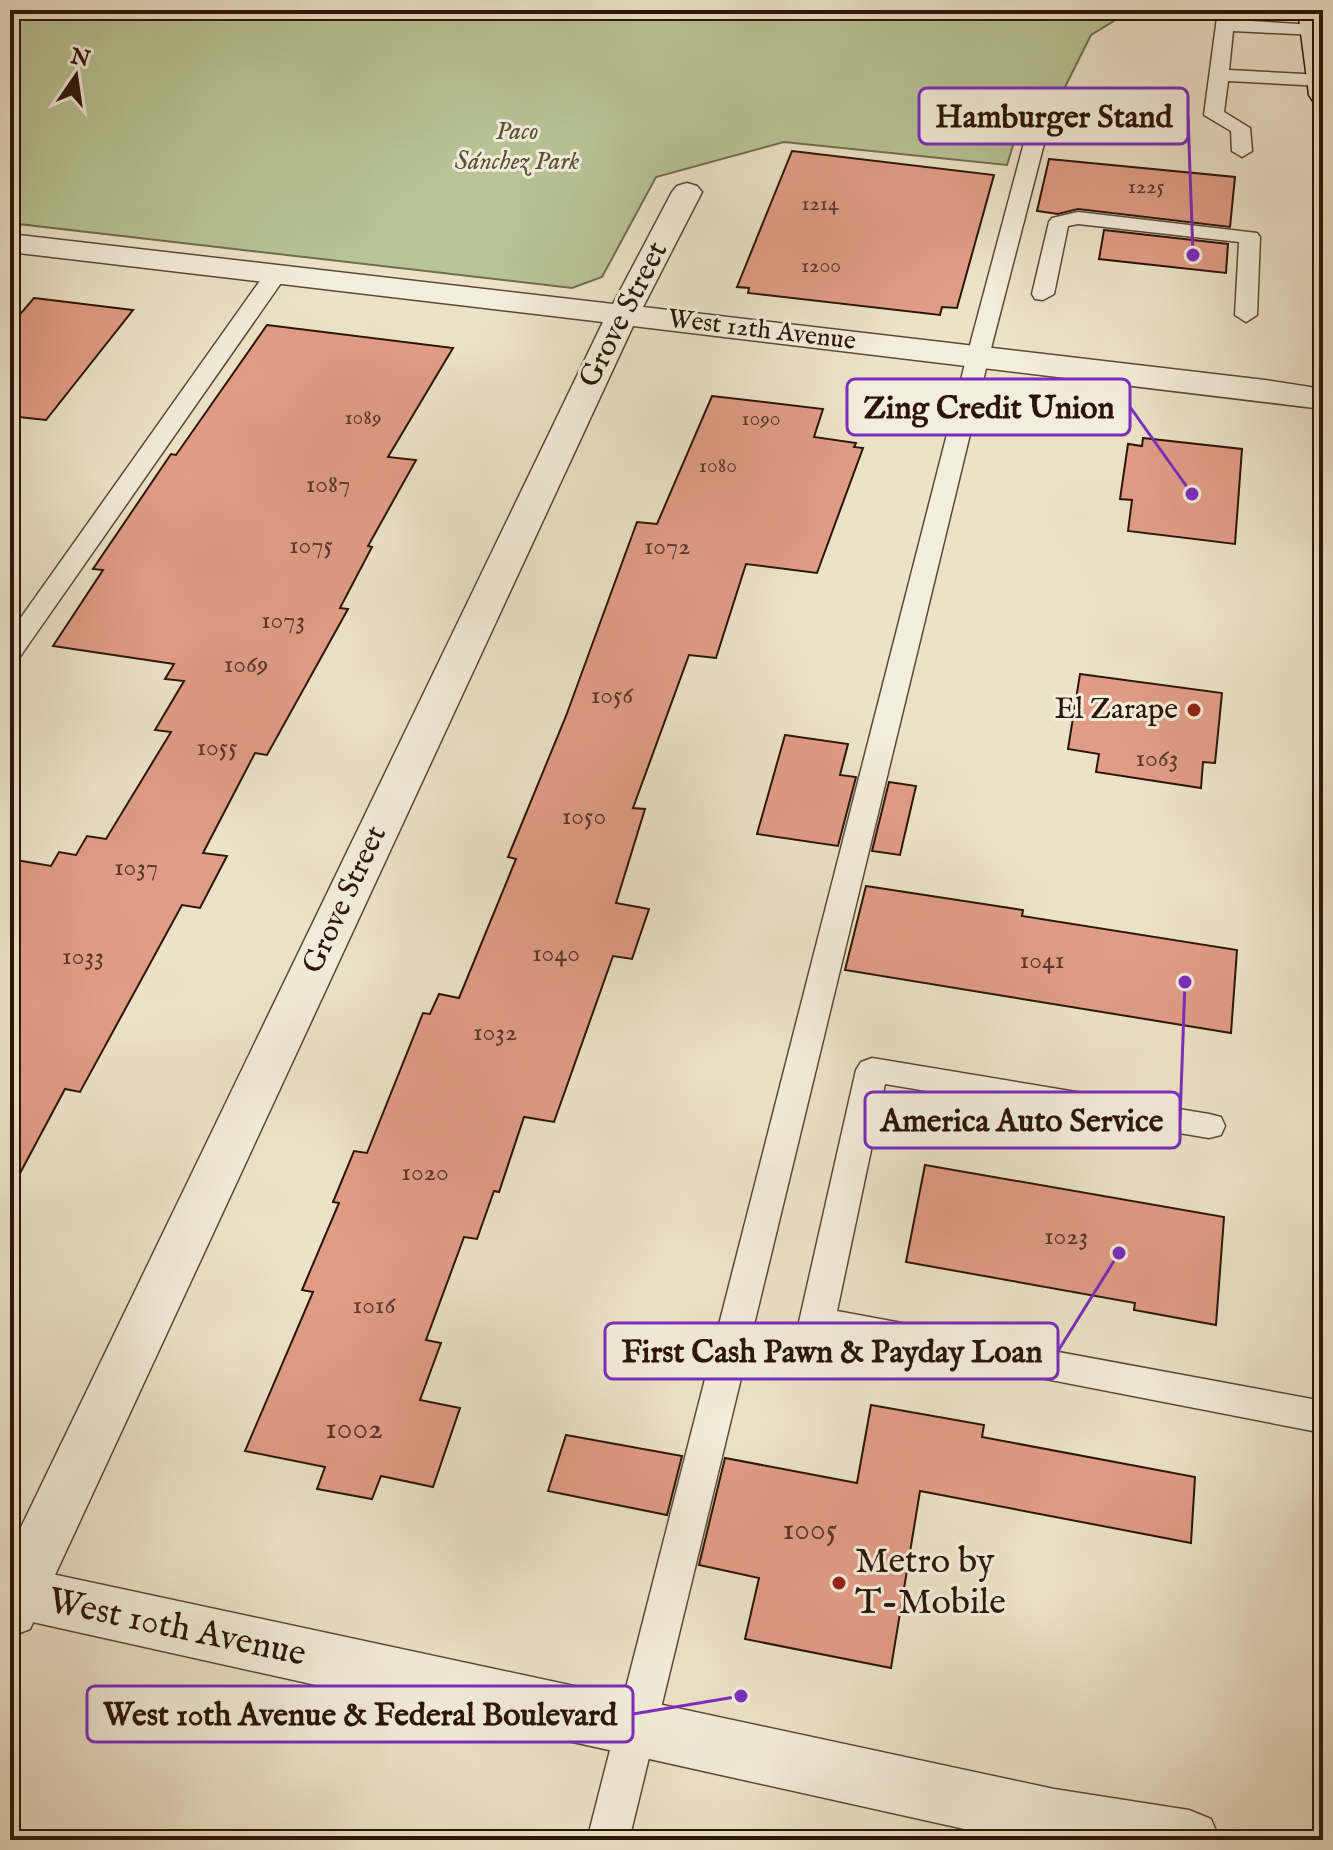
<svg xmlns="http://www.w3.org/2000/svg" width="1333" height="1850" font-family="'IM FELL English',serif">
<rect width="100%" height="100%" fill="#ece3c7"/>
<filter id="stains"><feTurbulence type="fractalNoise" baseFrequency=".0025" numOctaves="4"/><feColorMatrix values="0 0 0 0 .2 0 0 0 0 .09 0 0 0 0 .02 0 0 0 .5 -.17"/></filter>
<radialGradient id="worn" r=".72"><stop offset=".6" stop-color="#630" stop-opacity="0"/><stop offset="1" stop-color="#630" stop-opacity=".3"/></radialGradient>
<!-- green -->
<path fill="#b8c496" stroke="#726c50" stroke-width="2" d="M10 10H1132L1091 35 1057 103 1024 110 1007 165 784 142 656 177 602 277 572 288 10 223Z"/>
<!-- building -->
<path fill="#e19c86" stroke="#2b1509" stroke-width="2" d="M792 151 994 175 957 308 942 307 940 315 748 293 749 288 737 287Z
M1049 159 1235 177 1230 227 1078 209 1058 214 1037 211Z
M1104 230 1228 244 1226 273 1099 259Z
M34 298 133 310 46 420 10 416V326Z
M267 325 453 348 388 457 416 460 368 546 372 547 340 608 348 609 267 755 255 753 203 853 227 856 200 908 182 905 80 1092 65 1089 10 1192V859L51 866 59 852 76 855 87 836 106 839 171 732 155 730 184 681 165 679 174 664 53 646 103 570 93 569 171 454 176 455Z
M712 396 823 409 814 437 856 443 854 447 863 448 817 573 746 564 716 658 689 655 633 808 645 809 616 903 649 909 632 959 613 956 554 1122 524 1117 499 1192 494 1191 477 1239 464 1237 426 1340 441 1343 420 1400 460 1408 433 1487 381 1476 372 1499 317 1489 325 1467 245 1451 313 1292 302 1290 339 1203 333 1202 354 1151 367 1153 423 1013 430 1014 439 994 459 998 516 859 508 857 566 716 637 522 657 524Z
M1143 438 1242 449 1235 544 1128 531 1132 500 1120 499 1128 444 1142 446Z
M1080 674 1222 693 1215 763 1203 762 1201 788 1096 772 1099 754 1068 749Z
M785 735 848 744 840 775 856 777 838 846 757 834Z
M889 782 916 786 900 855 872 851Z
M866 886 1023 910 1022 916 1237 950 1231 1033 845 970Z
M925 1165 1224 1217 1216 1325 1134 1310 1135 1303 906 1262Z
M871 1405 984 1425 982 1437 1195 1477 1191 1543 920 1491 891 1668 745 1639 759 1578 699 1565 725 1458 857 1483Z
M566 1435 682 1456 667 1515 548 1491Z"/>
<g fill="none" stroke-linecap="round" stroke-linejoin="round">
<!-- service casing -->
<g stroke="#5b4838" stroke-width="3">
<path id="service" d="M1218 10H1236L1235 20 1314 25 1323 30 1314 35 1233 31 1229 70 1323 75 1321 86 1228 81 1224 112 1250 128 1252 151 1242 157 1232 151 1231 131 1204 115Z
M1042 107 1052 113 989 356 629 1840H587L967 356 1032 113Z
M1078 212 1257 233 1260 237 1257 315 1246 322 1235 315 1239 242 1078 224 1068 226 1054 294 1043 300 1035 299 1032 294 1049 222 1052 218Z
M277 267 288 273 19 658 10 660V633L269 268Z
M872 1058 1209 1114 1221 1117 1225 1126 1221 1135 1209 1138 885 1084 837 1311 1323 1401V1433L805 1332 799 1322 856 1070 861 1062Z"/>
</g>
<!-- minor casing -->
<g stroke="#5b4838" stroke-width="3">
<path id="minor" d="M687 183 697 186 702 192 643 307 1265 380 1323 389V409L633 326 30 1629 10 1637V1550L603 322 10 252V234L613 304 672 192 677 186Z"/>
</g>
<!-- tertiary casing -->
<g stroke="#5b4838" stroke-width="3">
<path id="tertiary" d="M10 1565 1054 1789 1189 1810 1211 1819 1220 1840H1014L10 1617Z"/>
</g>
<!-- primary casing -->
<g stroke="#2b1509" stroke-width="3">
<path id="primary" d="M1298 10H1323V103L1313 101 1309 95Z"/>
</g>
<!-- service -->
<use href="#service" fill="#f3eddb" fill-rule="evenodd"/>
<!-- minor -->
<use href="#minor" fill="#f3eddb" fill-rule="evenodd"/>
<!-- tertiary -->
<use href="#tertiary" fill="#f3eddb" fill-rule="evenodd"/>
<!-- primary -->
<use href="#primary" fill="#ece3c7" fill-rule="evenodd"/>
</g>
<!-- markers -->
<g fill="#8f2418" stroke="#f3eddb" stroke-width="3">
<circle cx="1194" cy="710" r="8"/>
<circle cx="839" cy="1583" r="8"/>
</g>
<g text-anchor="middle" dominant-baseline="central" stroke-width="6" stroke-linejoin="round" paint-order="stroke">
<!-- far-number labels -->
<g font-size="22" fill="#583728">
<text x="1146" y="187">1225</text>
<text x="820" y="204">1214</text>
<text x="821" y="266">1200</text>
<text x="363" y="418">1089</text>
<text x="761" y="419">1090</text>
<text x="718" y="466">1080</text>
</g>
<!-- far-park labels -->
<g font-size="26" font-style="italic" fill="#5c523a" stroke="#f3eddb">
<text x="517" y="131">Paco<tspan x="517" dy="30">Sánchez Park</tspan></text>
</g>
<!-- far-street labels -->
<g font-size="26" fill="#2b1509" stroke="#f3eddb">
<text transform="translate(762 330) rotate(7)">West 12th Avenue</text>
</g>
<!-- number labels -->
<g font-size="26" fill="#583728">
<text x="328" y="484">1087</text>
<text x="311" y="545">1075</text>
<text x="667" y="546">1072</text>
<text x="283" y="620">1073</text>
<text x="246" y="664">1069</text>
<text x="612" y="695">1056</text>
<text x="217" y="747">1055</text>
<text x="1157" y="758">1063</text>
<text x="584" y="816">1050</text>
<text x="136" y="867">1037</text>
<text x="556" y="953">1040</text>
<text x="83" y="956">1033</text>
<text x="1042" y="960">1041</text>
<text x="495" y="1032">1032</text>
<text x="425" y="1172">1020</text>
<text x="1066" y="1236">1023</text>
<text x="374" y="1305">1016</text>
</g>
<!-- street labels -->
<g font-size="30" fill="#2b1509" stroke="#f3eddb">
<text transform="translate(624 315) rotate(-63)">Grove Street</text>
<text transform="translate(345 900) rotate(-65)">Grove Street</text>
</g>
<!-- poi labels -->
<g font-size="30" fill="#2b1509" stroke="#f3eddb" text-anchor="end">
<text x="1178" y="710">El Zarape</text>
</g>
<!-- near-number labels -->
<g font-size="32" fill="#583728">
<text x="354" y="1429">1002</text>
<text x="810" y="1530">1005</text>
</g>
<!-- near-poi labels -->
<g font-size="36" fill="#2b1509" stroke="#f3eddb" text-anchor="start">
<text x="855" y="1562">Metro by<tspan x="855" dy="41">T-Mobile</tspan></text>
</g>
<!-- near-street labels -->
<g font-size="36" fill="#2b1509" stroke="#f3eddb">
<text transform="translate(177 1628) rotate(12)">West 10th Avenue</text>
</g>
</g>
<!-- callouts -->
<path fill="none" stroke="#7b2cbf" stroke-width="3" d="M1193 255L1188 116M1192 494L1130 407M1185 982L1180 1120M1119 1253L1058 1351M741 1696L633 1714"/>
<g fill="#7b2cbf" stroke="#f3eddb" stroke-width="3">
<circle cx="1193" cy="255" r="8"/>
<circle cx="1192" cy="494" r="8"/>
<circle cx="1185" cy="982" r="8"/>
<circle cx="1119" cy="1253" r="8"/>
<circle cx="741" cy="1696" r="8"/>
</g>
<g fill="#f3eddb" stroke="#7b2cbf" stroke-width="3">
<rect x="919" y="88" width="269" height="56" rx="8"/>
<rect x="847" y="379" width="283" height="56" rx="8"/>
<rect x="865" y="1092" width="315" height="56" rx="8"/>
<rect x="605" y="1323" width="453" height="56" rx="8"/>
<rect x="87" y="1686" width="546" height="56" rx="8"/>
</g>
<g font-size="32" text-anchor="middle" font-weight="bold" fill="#2b1509">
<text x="1054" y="127">Hamburger Stand</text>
<text x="989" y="418">Zing Credit Union</text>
<text x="1022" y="1131">America Auto Service</text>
<text x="832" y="1362">First Cash Pawn &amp; Payday Loan</text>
<text x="360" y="1725">West 10th Avenue &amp; Federal Boulevard</text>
</g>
<!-- margin -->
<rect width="1333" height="1850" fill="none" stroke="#ece3c7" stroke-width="40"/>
<rect x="12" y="12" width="1309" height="1826" fill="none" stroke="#2b1509" stroke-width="4"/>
<rect x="20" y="20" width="1293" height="1810" fill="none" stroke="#2b1509" stroke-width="2"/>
<!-- north arrow -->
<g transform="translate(76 76) rotate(13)" stroke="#f3eddb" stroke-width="6" paint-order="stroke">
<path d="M0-6L14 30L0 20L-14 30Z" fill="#2b1509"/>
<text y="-12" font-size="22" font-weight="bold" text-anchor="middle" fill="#2b1509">N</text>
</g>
<rect width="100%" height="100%" filter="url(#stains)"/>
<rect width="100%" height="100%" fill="url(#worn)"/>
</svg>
